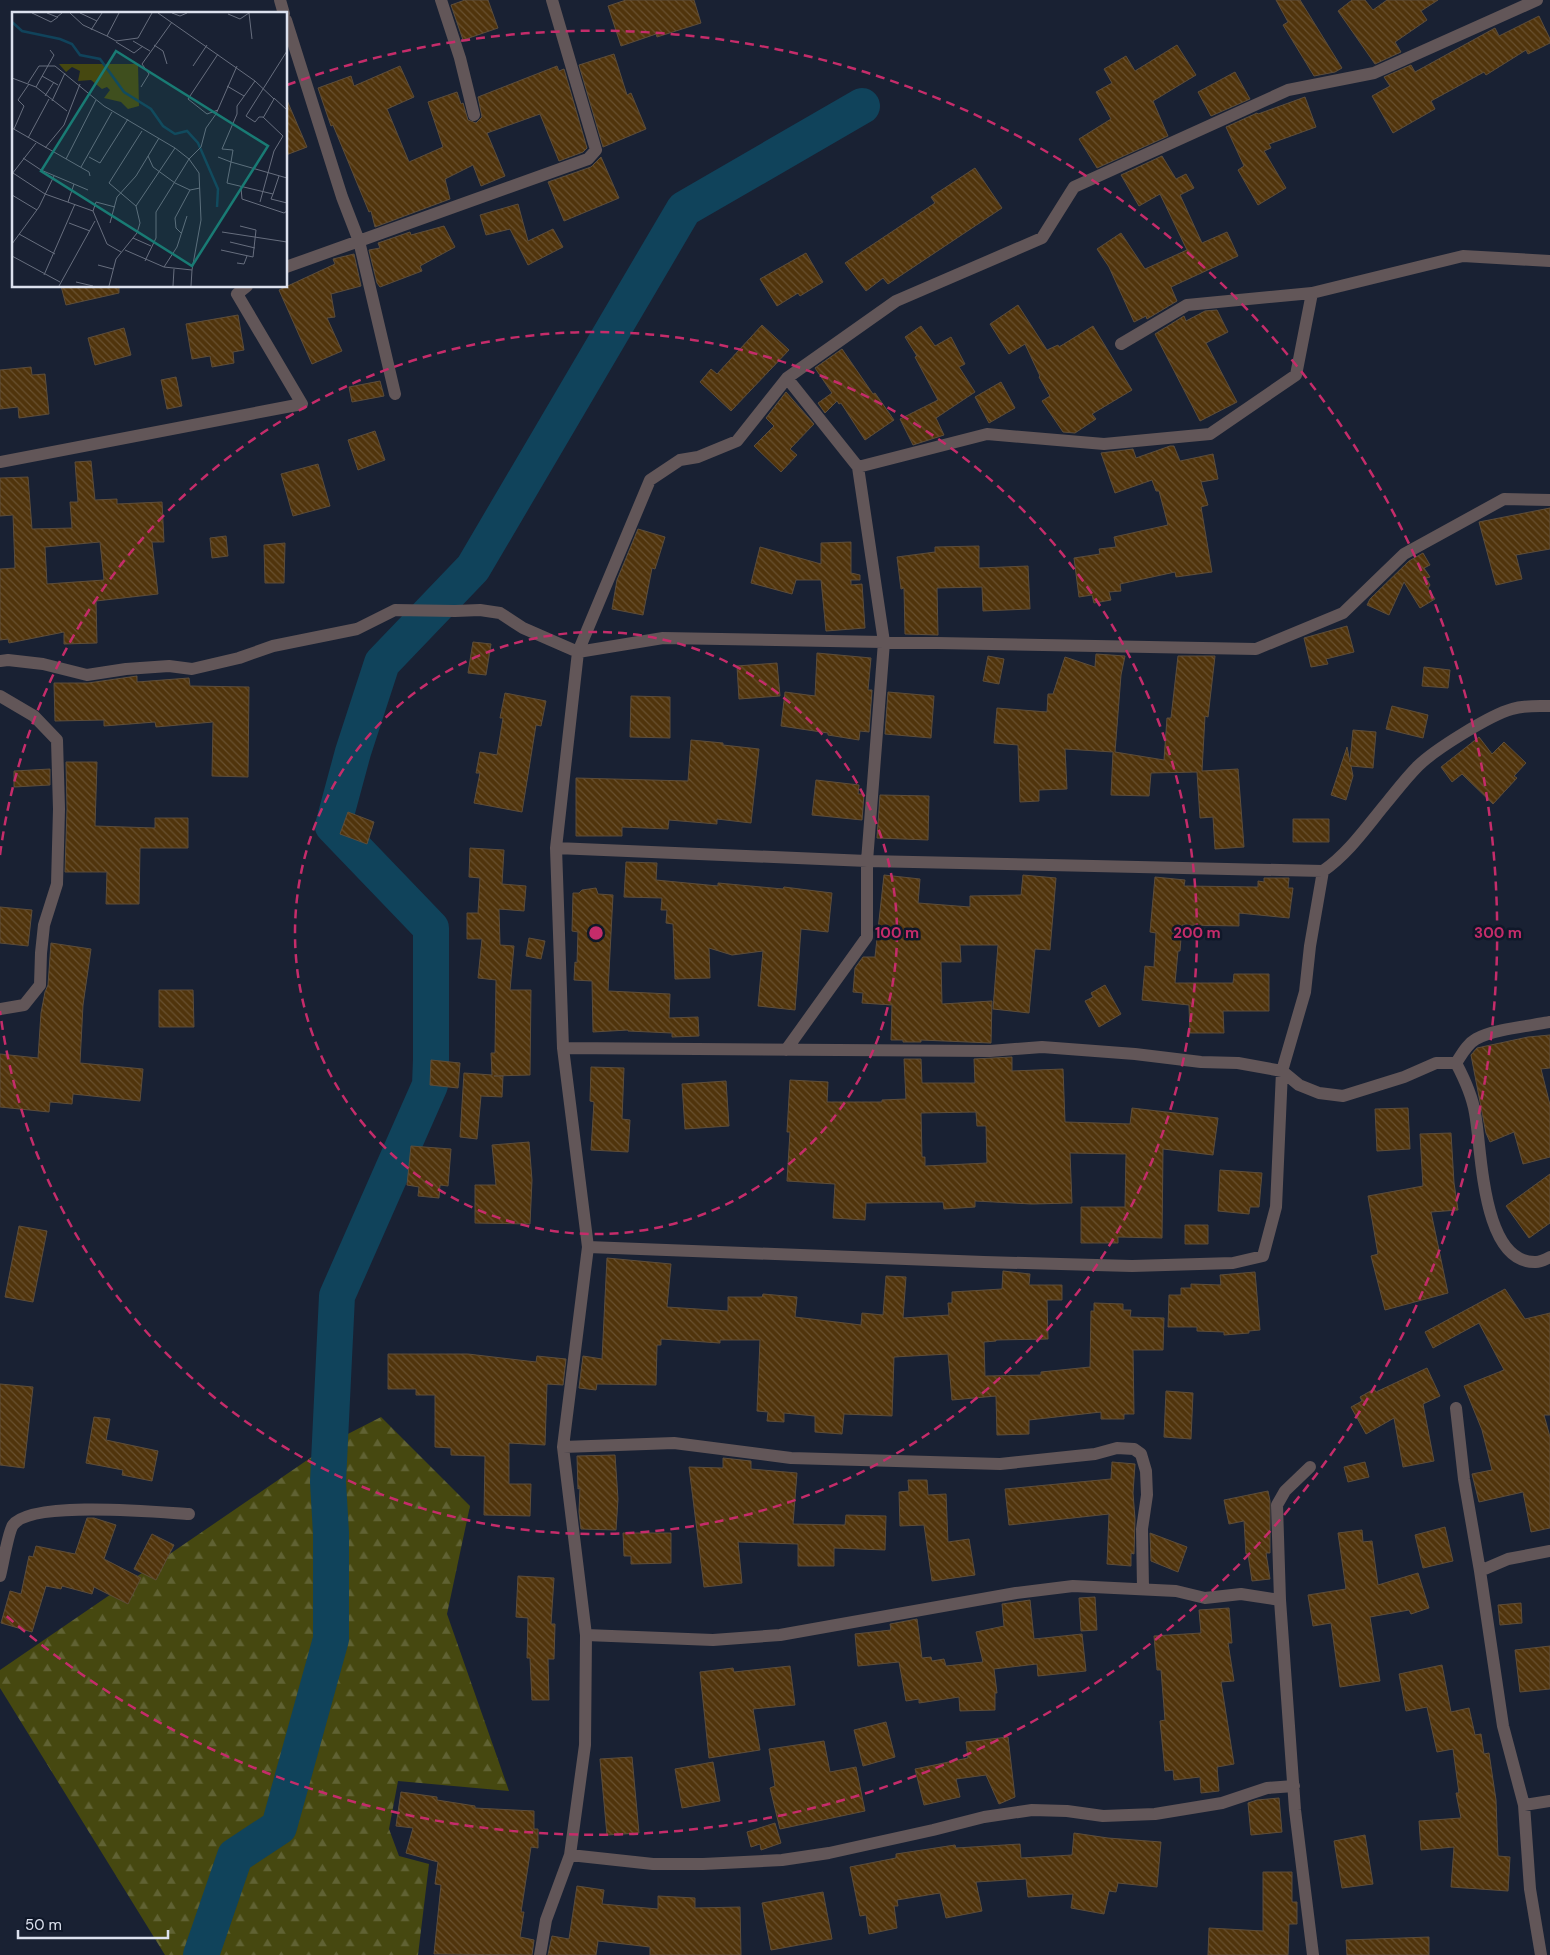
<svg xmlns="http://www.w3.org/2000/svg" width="1550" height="1955" font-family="'DM Sans',sans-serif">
<defs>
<pattern id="forest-firs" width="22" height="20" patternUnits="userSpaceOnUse" patternTransform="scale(1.25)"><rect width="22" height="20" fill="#464810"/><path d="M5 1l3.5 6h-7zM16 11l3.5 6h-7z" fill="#606233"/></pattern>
<pattern id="building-back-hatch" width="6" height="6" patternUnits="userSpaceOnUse" patternTransform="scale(1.25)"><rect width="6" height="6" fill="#50340c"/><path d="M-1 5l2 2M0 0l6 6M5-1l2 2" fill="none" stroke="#695130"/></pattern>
</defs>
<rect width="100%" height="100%" fill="#192133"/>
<!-- forest -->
<path fill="url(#forest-firs)" d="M381 1417 470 1506 447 1614 509 1791 398 1781 389 1829 399 1856 429 1864 418 1955H165L0 1688V1670L338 1439Z"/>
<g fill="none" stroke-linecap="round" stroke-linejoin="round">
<!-- river -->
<path stroke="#10435b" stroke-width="36" d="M201 1955 235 1856 279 1827 331 1639V1533L328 1482 337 1296 430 1085 431 1060V928L333 826 353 752 382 663 473 568 684 209 862 106"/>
</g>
<!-- building -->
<path fill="url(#building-back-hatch)" stroke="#5d4d3a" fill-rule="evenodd" d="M465 0H488L498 28 463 40 451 5Z
M626 0H694L701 23 657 37 656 34 621 46 608 6Z
M1276 0H1300L1342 68 1335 72 1314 76 1283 25 1288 22Z
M1352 0H1365L1373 10 1387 0H1438L1421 11 1427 20 1395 42 1401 52 1375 64 1338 11Z
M1539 16 1550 39V43L1528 54 1526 50 1486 75 1484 72 1431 101 1435 109 1393 133 1372 96 1390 86 1384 77 1411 65 1415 72 1495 28 1499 36Z
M1177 45 1196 75 1153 101 1168 136 1097 168 1079 139 1111 119 1096 92 1112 83 1104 69 1126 56 1135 71Z
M614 54 627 95 631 93 646 129 603 147 579 65Z
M400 66 414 97 387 109 409 162 443 147 428 102 457 92 461 104 463 103 468 120 476 123 482 117 478 97 557 66 559 71 564 69 587 148 583 152 559 161 540 114 487 133 505 176 481 186 473 165 445 179 450 199 375 227 371 211 369 212 333 125 331 126 318 88 351 76 354 86Z
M1235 72 1250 99 1211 116 1198 92Z
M1305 97 1316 127 1269 144 1271 148 1264 151 1286 188 1258 205 1238 170 1244 166 1226 127 1257 113 1258 114Z
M286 98 307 147 286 155Z
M1162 156 1176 179 1186 174 1194 188 1180 195 1202 243 1227 232 1238 256 1171 287 1177 301 1147 319 1146 316 1134 322 1109 267 1097 249 1121 233 1145 269 1187 250 1160 194 1139 206 1121 175Z
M601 157 619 198 564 221 548 182 591 167Z
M975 168 1002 208 888 284 883 278 866 291 845 263 935 203 931 197Z
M518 204 528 241 553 229 563 247 528 265 510 229 486 235 480 215Z
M444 226 455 247 420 266 422 271 380 287 377 283 369 250 380 248 378 243 410 232 411 235Z
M806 253 823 282 800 296 798 293 777 306 760 279Z
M354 254 361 286 331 294 335 317 327 318 342 351 312 364 279 290 335 264 333 259Z
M61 286H119V293L66 305Z
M1018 305 1047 350 1058 345 1059 347 1093 326 1132 390 1092 414 1096 419 1075 433 1063 432 1042 401 1050 396 1039 377 1040 376 1025 344 1009 354 990 324Z
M1217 310 1228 332 1206 343 1237 402 1200 421 1155 334 1184 316 1186 321 1205 311Z
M238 315 244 350 233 352 234 363 212 367 210 356 192 359 186 324Z
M762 325 789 350 731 411 700 382 711 369 717 374Z
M921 326 935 346 951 337 965 364 959 367 975 392 936 418 944 435 913 445 900 419 938 400 915 357 917 356 905 337Z
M124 328 131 355 95 365 88 338Z
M842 349 873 394 875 393 894 420 865 440 841 403 839 404 837 401 825 413 818 403 832 393 815 368Z
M31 367 32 375 45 374 49 414 19 418 18 407 0 409V370Z
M176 377 182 406 167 409 161 380Z
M380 381 384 396 352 402 349 387Z
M1001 382 1015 408 989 423 975 397Z
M786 392 814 424 790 449 797 455 781 472 754 446 774 426 766 418Z
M375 431 385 460 358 470 348 440Z
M1170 446H1174L1180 461 1213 454 1218 479 1201 482 1208 505 1201 507 1212 572 1176 577 1175 572 1120 584 1121 591 1109 592 1111 600 1094 603 1092 595 1079 597 1074 558 1100 554 1099 549 1116 547 1114 537 1168 525 1159 491H1156L1152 480 1115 493 1101 453 1133 449 1136 458Z
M91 461 95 500 117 499V504L162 502 164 542H152L158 594 96 601 97 643 64 644V632L9 643 8 639 0 640V569L15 568 13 515 0 516V478L28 477 32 529 72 528 70 502H78L75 462ZM100 542 104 580 47 584 45 547Z
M318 464 330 506 293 516 281 474Z
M1550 508V549L1516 555 1522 579 1496 585 1479 522Z
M638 529 665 537 655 569 652 568 643 615 612 609 617 580Z
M226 536 228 556 212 558 210 538Z
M851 542V573L860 575V580H851V585L862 584 865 628 826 631 821 580H796L792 594 751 583 760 547 821 564V543Z
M285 543 284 583H265L264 545Z
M979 546V568L1028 566 1030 609 983 611 982 587 937 588 938 635 905 634 904 588 901 589 897 557 935 552V547Z
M1423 553 1430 565 1424 568 1430 577 1426 578 1430 585 1428 588 1435 599 1420 608 1404 582 1389 615 1367 605 1370 599 1409 561Z
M1347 626 1354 652 1326 659 1328 664 1311 667 1304 638Z
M473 642 491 644 486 675 468 673Z
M817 653 871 658 868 690H872L869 732 860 731 859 740 828 735V733L781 726 785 692 815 696Z
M1096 654 1125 656 1121 675 1115 752 1164 760 1167 718H1171L1178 656H1215L1208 717 1205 716 1202 771 1238 769 1244 847 1215 849 1213 817 1200 818 1197 772 1151 773 1149 796 1111 795 1113 752 1065 749 1067 789 1039 790V801L1020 802 1018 745 994 743 997 708 1047 712 1048 694H1053L1065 657 1095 667Z
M988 656 1004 659 999 684 983 681Z
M777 663 780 696 739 699 737 666Z
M1424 667 1450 670 1448 688 1422 686Z
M137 676V682L189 678 190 686 249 687 248 777 212 776 213 722 156 727 155 722 104 726V720L55 721 54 683H88Z
M888 692 934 696 931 738 885 734Z
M505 693 546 701 541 726 536 725 522 812 474 803 480 773H476L480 752 497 755 503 718H500Z
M631 696 670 697V738L630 737Z
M1392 706 1428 715 1423 738 1386 729Z
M1353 730 1376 732 1373 768 1351 766 1353 776 1346 800 1331 795 1347 747 1350 762Z
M1479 737 1492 754 1504 742 1526 763 1514 776 1517 778 1493 804 1462 774 1452 782 1441 767Z
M691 740 723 743V745L759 749 751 823 717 819V824L669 820 668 829 622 827V836H576V778L688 781Z
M66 762H97L95 826 155 828V818H188V848H140L139 904H106L107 872H65L67 809Z
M50 769V785L14 787V771Z
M816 780 859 785 858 794H864L862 820 812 815Z
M880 795 929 796 928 840 877 838Z
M348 812 374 822 367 844 340 834Z
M1293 819H1329V842H1293Z
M470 848 504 850 502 884 526 886 524 911 499 909 500 945 514 946 510 990H531L530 1075 494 1076H503L502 1097 481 1096 477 1139 460 1137 464 1073 492 1075 491 1053H495L496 980 478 978 482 939H467V913H478L480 878 469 877Z
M626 862 657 863 656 880 718 886V883L783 889 784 887 832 893 828 932 801 929 795 1010 758 1006 763 951 732 955 709 948 710 978 675 979 673 924 666 923 667 910H661L662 898 624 897Z
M884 875 920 879 918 903 970 907V896L1021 895 1023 875 1056 878 1050 950 1035 949 1029 1013 993 1009 998 945H960L961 962H941L942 1004 992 1001 991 1043 921 1040V1042H903V1040H891L892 1005 862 1003 863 993 853 992 855 968 863 957H875Z
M1155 877 1185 880 1184 886 1258 887V881L1264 882V878H1289L1288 888H1293L1289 918 1239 913V926L1182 925 1180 951H1178L1175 983H1233L1234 974H1269V1011H1223L1224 1033H1190L1189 1005 1142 1000 1145 966 1154 967 1156 933 1150 932Z
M596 888 598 894 613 895 608 991 670 994 669 1018 698 1017 699 1036 672 1037V1033L628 1031V1030L593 1032 592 981 574 980 575 962 577 963 578 932 572 931 573 893H579L582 890Z
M0 907 32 910 28 946 0 943Z
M529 938 545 941 541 959 526 956Z
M51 943 91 949 83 1005 80 1063 143 1069 140 1101 73 1094 72 1104 50 1102 49 1112 0 1107V1054L38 1058 41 1013 45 992 48 985Z
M1105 985 1121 1014 1099 1027 1085 1001 1093 997 1091 993Z
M159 990H193L194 1027H159Z
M1550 1035V1068L1541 1069 1550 1105V1157L1523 1164 1514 1132 1490 1142 1486 1133 1471 1055 1477 1048 1528 1037Z
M1012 1057V1071L1063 1069 1065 1122 1130 1124 1132 1108 1218 1118 1213 1155 1163 1149 1162 1238 1118 1237V1243H1081V1207H1125L1126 1154 1070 1153 1072 1203 1032 1204 975 1201V1207L944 1209 943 1202 866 1203 865 1220 833 1218 835 1184 787 1181 790 1132H787L790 1080 828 1082 827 1102H882V1100L906 1099 904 1059H921L922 1083H975L974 1059ZM976 1112 977 1126H986L987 1163 925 1166V1157H922L921 1113Z
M431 1060 460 1063 458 1088 430 1085Z
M591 1067 624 1068 622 1119 630 1120 628 1152 591 1150 594 1102 590 1101Z
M726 1081 729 1126 685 1129 682 1084Z
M1408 1108 1410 1149 1377 1151 1375 1109Z
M1451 1133 1454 1183 1458 1210 1431 1212 1448 1293 1385 1310 1371 1256 1378 1254 1368 1196 1423 1186 1420 1134Z
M529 1142 532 1180 530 1224 475 1223V1185H496L492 1145Z
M411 1146 451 1149 448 1186 440 1185 439 1198 418 1196 419 1187 407 1185Z
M1220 1170 1262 1173 1259 1207H1250L1249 1214 1218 1211Z
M1550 1174V1223L1529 1238 1506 1206Z
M1185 1225H1208V1244H1185Z
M19 1226 47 1231 33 1302 5 1297Z
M607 1258 671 1264 667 1307 728 1311V1297H762L763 1294 797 1297 795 1317 861 1325 862 1313 883 1315 886 1276 906 1277 903 1318 949 1315 948 1303H952V1292L1002 1289 1003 1271 1030 1274 1029 1285H1062V1300H1047L1048 1339 996 1340V1341L984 1342 985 1376 1041 1375V1372L1090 1367 1091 1311H1094V1303L1123 1304V1310H1131L1130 1317 1164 1318 1163 1350H1133L1134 1414H1124V1419H1101V1412L1029 1420V1434L997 1435 996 1396 952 1400 948 1354 894 1357 892 1416 844 1414 842 1434 815 1432V1416L784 1413V1422L767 1421 768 1412 757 1411 760 1340H720V1343L661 1339V1345H657L656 1385 597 1384 596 1390 579 1388 583 1356 602 1359Z
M1255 1272 1260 1330 1249 1331V1333L1224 1335V1332L1197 1331V1327H1168L1169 1295H1181V1288H1191V1284L1221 1285 1220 1275Z
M1505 1289 1525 1319 1550 1313V1415H1544L1550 1437V1528L1531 1532 1523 1492 1479 1502 1472 1474 1492 1470 1482 1430 1464 1386 1504 1370 1479 1323 1433 1348 1425 1332Z
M388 1354H468L536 1362 537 1356 566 1359 563 1385 547 1384 545 1445 509 1443V1484H531L530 1516 484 1515 485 1456 451 1455V1448L435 1447V1395H416V1389H388Z
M1427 1368 1440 1396 1423 1404 1434 1461 1403 1467 1394 1418 1366 1434 1351 1407 1362 1401 1360 1397 1374 1389 1376 1392Z
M0 1384 33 1387 24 1468 0 1465Z
M1166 1391 1193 1393 1191 1439 1164 1437Z
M94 1417 110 1419 106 1440 158 1451 152 1481 122 1475 123 1470 86 1463Z
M615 1455 618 1499 616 1530 581 1529 579 1512 580 1488 578 1489 577 1456Z
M723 1458 751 1461V1469L797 1473 793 1524 845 1525 846 1515 886 1516 885 1550 834 1548V1566H798V1544L738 1542 742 1583 704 1587 689 1467 723 1468Z
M1112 1462 1135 1464 1133 1493 1135 1519 1134 1554 1131 1553V1566L1107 1564 1109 1514 1009 1525 1005 1489 1111 1479Z
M1365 1462 1369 1477 1348 1482 1344 1467Z
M908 1480H927L928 1495 946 1494 948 1542 969 1539 975 1575 932 1581 924 1525 900 1526 899 1492 909 1491Z
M1268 1491 1270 1501V1553H1266L1270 1579 1252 1581 1248 1554H1246L1244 1521 1229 1524 1224 1500Z
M87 1518H94L116 1525 104 1559 141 1578 128 1604 94 1587 92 1594 62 1586 61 1589 46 1586 32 1632 1 1623 10 1591 21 1594 29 1556 33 1557 36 1546 75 1554Z
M1445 1527 1453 1561 1423 1568 1415 1535Z
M1362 1530 1363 1542 1372 1541 1378 1585 1418 1573 1429 1608 1411 1614 1409 1610 1370 1617 1380 1681 1340 1687 1331 1623 1313 1626 1308 1595 1346 1589 1338 1533Z
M623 1533H671V1563L631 1564V1556H624Z
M1150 1533 1187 1547 1178 1572 1151 1561Z
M152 1534 174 1545 156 1580 134 1569Z
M518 1576 554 1578 551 1624H555L554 1659H548L549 1700H532L530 1658H527L528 1618 516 1617Z
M1095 1597 1097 1630 1081 1631 1079 1598Z
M1030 1600 1034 1639 1082 1634 1086 1671 1038 1676 1037 1664 994 1669 997 1693H995V1710L960 1711 959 1697 919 1703V1699L906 1701 899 1662 858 1666 855 1634 891 1630 890 1624 917 1619 922 1658 931 1657 932 1661 944 1659 946 1666 983 1662 976 1632 1004 1626 1002 1604Z
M1521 1603 1522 1623 1500 1625 1498 1605Z
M1229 1608 1232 1643H1228L1234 1681 1221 1682 1234 1764 1217 1767 1219 1791 1201 1793 1200 1777 1174 1780 1173 1770 1165 1771 1160 1721 1165 1720 1161 1670H1157L1154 1636 1201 1633 1199 1610Z
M1550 1646V1689L1520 1692 1515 1650Z
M1442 1665 1451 1712 1469 1708 1475 1735 1481 1734 1484 1754 1489 1753 1496 1800 1498 1856 1510 1857 1508 1891 1451 1887 1454 1847 1421 1850 1419 1821 1461 1818 1456 1793H1459L1453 1749 1437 1752 1427 1707 1406 1711 1399 1674Z
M790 1666 795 1705 753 1709 760 1750 709 1758 700 1672 733 1668 734 1672Z
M886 1722 895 1757 863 1766 854 1730Z
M1008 1737 1015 1797 999 1804 986 1775 956 1779 960 1797 924 1805 915 1769 968 1758 966 1742Z
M824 1741 830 1772 856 1767 865 1811 780 1829 770 1788 775 1786 769 1749Z
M632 1757 639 1833 607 1835 600 1759Z
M713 1762 720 1801 682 1808 675 1769Z
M401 1792 437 1797V1800L475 1806V1808L534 1811V1829H538V1848L531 1847 521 1912H524L520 1937 534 1940 532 1955 434 1954 441 1885 435 1884 438 1862 406 1853 413 1828 396 1826Z
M1279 1798 1282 1832 1251 1835 1248 1803 1257 1800Z
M775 1823 781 1843 761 1850 760 1844 751 1847 747 1832Z
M1074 1833 1108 1838 1161 1842 1157 1887 1118 1883 1116 1892 1109 1891 1104 1914 1071 1908 1073 1894 1028 1897 1026 1879 976 1882 982 1911 946 1918 940 1893 897 1900 898 1906H894L897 1928 869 1934 866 1915 860 1916 850 1867 896 1858V1854L955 1845 956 1848 1020 1844 1021 1858 1072 1855Z
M1365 1835 1373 1884 1342 1888 1334 1841Z
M1263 1872H1292V1902H1297V1924H1289L1288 1955H1208L1209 1928 1263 1931Z
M577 1886 604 1890 602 1904 658 1909V1896L695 1898V1908L740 1907 741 1955H650V1947L598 1941 596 1955H548L552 1936 569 1939Z
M823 1892 832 1939 771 1950 762 1903Z
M1429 1937V1955H1347L1346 1940Z"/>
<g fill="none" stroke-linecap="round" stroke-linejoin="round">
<!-- minor -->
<path stroke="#625658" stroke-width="12" d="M280 0 284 14
M441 0 460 58 474 115
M286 20 342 197 359 241 588 159 596 150 552 0
M286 267 359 241 395 394
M1121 344 1187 305 1312 293 1463 256 1550 261
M0 462 302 404 237 294 247 286
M858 467 987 434 1104 444 1210 434 1296 375 1312 293
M0 661 8 660 43 664 87 675 126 669 169 666 192 669 239 658 273 646 357 629 395 610 455 611 480 610 500 613 523 628 578 652 663 638 1256 649 1343 613 1404 554 1504 499 1550 500
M0 696 34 716 57 740 59 809 57 884 44 925 41 953 40 985 24 1005 0 1009
M556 848 867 861 1323 871
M563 1048 990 1051 1042 1047 1135 1054 1201 1062 1238 1063 1282 1071 1299 1085 1319 1093 1343 1096 1404 1077 1436 1063H1456
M786 1050 867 937V861L884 642 858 467 787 378
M1456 1063C1464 1078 1472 1095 1475 1113 1482 1149 1481 1264 1536 1262 1540 1262 1546 1259 1550 1257
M1456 1063C1462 1054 1467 1044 1476 1039 1494 1029 1530 1026 1550 1022
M588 1247 984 1262 1132 1266 1233 1263 1263 1256 1276 1207 1282 1071 1305 992 1310 946 1323 871C1350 852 1367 826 1388 801 1397 790 1407 777 1418 766 1434 750 1490 715 1512 709 1525 705 1537 706 1550 706
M1456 1408 1464 1479 1480 1571 1503 1726 1524 1805 1530 1889 1541 1955
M563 1447 674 1443 791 1458 1000 1464 1095 1454 1117 1448 1134 1449 1141 1454 1146 1471 1147 1495 1142 1529 1143 1588
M1310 1467 1285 1491 1277 1505 1280 1600 1295 1810 1313 1955
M1480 1571 1508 1559 1550 1551
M0 1576C3 1565 8 1532 13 1525 31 1500 157 1512 189 1514
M586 1635 713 1640 780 1635 1016 1593 1073 1586 1176 1591 1205 1598 1241 1594 1280 1600
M1524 1805 1550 1801
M570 1855 653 1864H703L782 1860 829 1853 933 1830 984 1817 1032 1810 1067 1811 1103 1816 1155 1814 1222 1803 1267 1788 1294 1786
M540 1955 546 1920 570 1855 585 1745 586 1635 563 1447 588 1247 563 1048 556 848 578 652 650 480 680 460 698 457 737 441 787 378 896 301 1042 238 1074 187 1288 90 1374 73 1537 0"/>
</g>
<!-- distance rings -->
<g fill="none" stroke="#c52c6a" stroke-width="2.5" stroke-dasharray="9 6">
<circle cx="596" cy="933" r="301"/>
<path d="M0 855A601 601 0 1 1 0 1011"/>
<path d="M287 85A902 902 0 1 1 4 1614"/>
</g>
<!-- overview -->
<g transform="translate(12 12)">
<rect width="275" height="275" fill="#192133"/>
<path d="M47 52H126L127 94 116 97 109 90 92 86 98 78 95 75 90 77 79 68 66 69 68 59 60 55 54 60Z" fill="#464810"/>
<path fill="none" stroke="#10435b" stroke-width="2.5" d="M0 10 10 19 48 27 60 32 68 43 88 47 112 80 139 97 151 114 163 122 175 119 186 131 206 177 205 195"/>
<path fill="none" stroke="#676e7e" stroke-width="1" d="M20 1 39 10 46 5M35 1 45 5 50 1M58 1 71 13 95 24 107 1M68 1 85 9M146 1 243 69 225 94V102L210 137 221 138 219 150 206 145M160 1 168 4 175 1M237 1 240 27M216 2 228 7 237 1M79 18 90 1M95 24 104 29 126 26 140 1M121 29 138 39M104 30 122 41 131 34M142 33 151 39 155 52M181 54 195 33M30 64 46 73M0 66 24 75 55 99M243 69 262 87 251 106M16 71 27 54H43L92 94 163 136 177 147 187 161 189 208 180 258 152 255 113 238M215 74 232 84M24 75 42 43 38 38M129 75 137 62 130 52 160 10M33 84 42 70M262 86 275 98M40 89 53 61M206 98 195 102 176 87 206 42M0 116 77 160 78 164M2 117 12 94 6 88 17 72M16 126 37 87M33 136 52 113 68 72M136 144 141 155 163 171 178 178 188 176M77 145 88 151 116 107M11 146 29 158 76 178M54 147 84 88M69 155 100 100M1 161 33 182 81 199 95 232 109 240M0 162 24 131M267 164 261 182 215 171 219 150 275 166M229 176 230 187 272 201 275 199M261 182 259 187 275 191M0 183 25 198M56 190 62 172M248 190 262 139 271 124 251 105H247L243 110 234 104 275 39M124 194 163 136M81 199 84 190 103 195M57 211 78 219M98 211 105 185 124 164 147 126M210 220 275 230M169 221 164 216 163 206 178 178M7 222 43 242M121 226 139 234M218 230 243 236M0 232 27 195 42 164M209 238 241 245 244 218 228 214M0 244 48 270M133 249 144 226V200L177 147 189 135 194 116 204 102 225 54M225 251 232 252 235 244M86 253 101 257M152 255 165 235 175 204M32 263 63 192M64 270 81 274M47 274 83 209M97 274 104 247 125 221 128 211 124 194 97 171 130 119M161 274 162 257M179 274 180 258"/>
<path fill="#197b74" fill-opacity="0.15" stroke="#197b74" stroke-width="2.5" d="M104 39 256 134 180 254 29 159Z"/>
<rect width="275" height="275" fill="none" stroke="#dce1ee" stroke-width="2.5"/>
</g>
<circle cx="596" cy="933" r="8" fill="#c52c6a" stroke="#101829" stroke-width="2.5"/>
<g font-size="15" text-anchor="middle" font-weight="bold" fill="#c52c6a" stroke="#101829" stroke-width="5" stroke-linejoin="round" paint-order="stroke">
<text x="897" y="938">100 m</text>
<text x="1197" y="938">200 m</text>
<text x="1498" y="938">300 m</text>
</g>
<!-- scale -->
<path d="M18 1930v8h150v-8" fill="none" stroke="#dce1ee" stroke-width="2.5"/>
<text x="25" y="1930" font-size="15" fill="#dce1ee" stroke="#101829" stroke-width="4" paint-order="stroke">50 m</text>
</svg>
